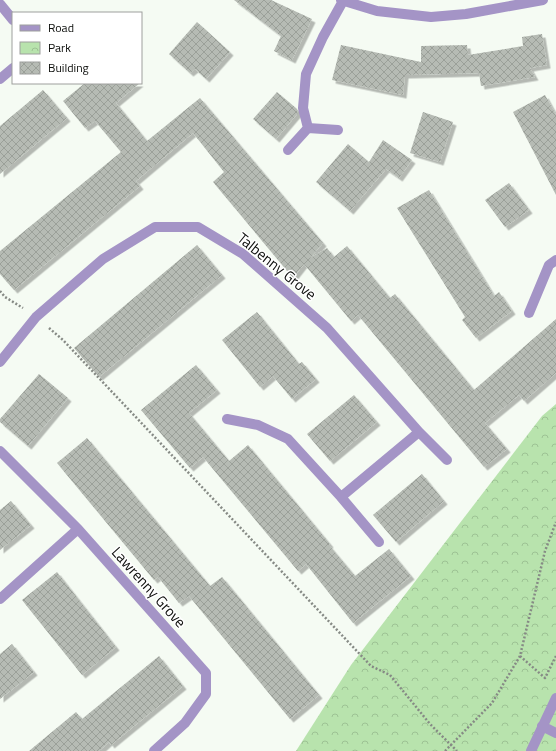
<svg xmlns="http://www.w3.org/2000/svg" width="556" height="751" font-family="'Titillium Web',sans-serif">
<defs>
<pattern id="park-crowns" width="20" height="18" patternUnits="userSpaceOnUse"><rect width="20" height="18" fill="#b8e3ad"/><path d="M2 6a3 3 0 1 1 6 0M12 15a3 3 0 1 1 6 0" fill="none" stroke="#9dc294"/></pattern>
<pattern id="building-cross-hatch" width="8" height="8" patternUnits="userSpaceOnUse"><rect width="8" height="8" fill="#b6bbb4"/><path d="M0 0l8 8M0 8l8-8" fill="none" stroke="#9ba099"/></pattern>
<filter id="shadow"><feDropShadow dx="3.5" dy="3.5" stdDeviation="0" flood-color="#0004"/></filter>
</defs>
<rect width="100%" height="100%" fill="#f5fbf3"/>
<!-- park -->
<path fill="url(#park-crowns)" d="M556 404V751H296L351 665 542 416Z"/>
<!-- building -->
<path fill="url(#building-cross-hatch)" filter="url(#shadow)" d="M234 0H271L312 19 292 60 274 51 281 36Z
M197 22 230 52 206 79 195 69 190 73 169 54Z
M542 34 547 65 530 68 535 77 481 86 479 73 405 75 403 95 332 80 341 45 421 62V46L467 45 468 55 523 46 522 37Z
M85 83H140L116 103 147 141 200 98 323 243 310 258 327 248 334 257 347 246 390 298 395 294 474 390 556 319V373L524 401 519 395 485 423 507 449 484 467 358 315 351 321 304 264 293 278 213 182 224 172 193 133 136 181 140 186 14 290 0 274V251L121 152 95 121 85 128 63 101Z
M43 90 67 118 0 174V126Z
M277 92 297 109 298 113 276 139 253 119Z
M545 95 556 115V195L513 112Z
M423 112 453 122 440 162 410 153Z
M383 140 412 160 399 178 386 169 350 211 316 182 348 144 369 162Z
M509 183 529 210 505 227 485 200Z
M429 190 494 296 499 292 512 311 476 338 462 320 465 317 397 208Z
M197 245 222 275 99 377 74 348Z
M257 312 299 364 302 362 316 379 292 399 273 376 260 387 222 340Z
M196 365 217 390 189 413 229 461 248 445 330 544 329 545 355 576 389 549 411 576 353 623 306 564 298 571 203 457 190 468 141 410Z
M39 374 68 398 28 446 0 422V419Z
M354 395 377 422 330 461 307 434Z
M87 438 210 586 222 577 319 695 290 719 189 596 179 603 158 577 154 580 57 463Z
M422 474 444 501 396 542 373 515Z
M11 501 31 525 0 550V510Z
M57 572 116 647 82 675 22 600Z
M12 644 34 672 0 699V654Z
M159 656 183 686 111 745 109 742 99 751H29L76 712 82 719Z"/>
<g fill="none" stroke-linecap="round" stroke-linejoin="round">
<!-- path -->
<path stroke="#868a85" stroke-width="2.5" stroke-dasharray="2 2" stroke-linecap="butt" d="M0 291 5 297 23 308
M49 328 63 340 371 666 390 675 430 724 457 751
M520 656 545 678 556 656
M445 751 492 703 520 656 545 551 556 522"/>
<!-- minor -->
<path stroke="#a494c6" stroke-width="10" d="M341 0 377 11 431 17 466 14 543 0
M0 4 13 20
M0 79 13 68
M308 128 338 130
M288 150 308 128 303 108 306 74 323 37 343 1
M529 313 549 265 556 260
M0 362 36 317 103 259 155 227H198L243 254 327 328 419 432 341 497 379 542
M227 419 258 425 288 439 341 497
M419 432 447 460
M0 451 78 529 206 673V694L185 723 154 751
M0 599 78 529
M542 726 556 733
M531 751 556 698"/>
</g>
<g text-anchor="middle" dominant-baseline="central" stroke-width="3" stroke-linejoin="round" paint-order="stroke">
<!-- street labels -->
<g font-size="15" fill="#0c0e0b" stroke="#fff">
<text transform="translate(277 266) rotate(39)">Talbenny Grove</text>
<text transform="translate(149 587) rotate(48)">Lawrenny Grove</text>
</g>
</g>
<!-- legend -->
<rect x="12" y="12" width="130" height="72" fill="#ffffff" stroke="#9e9f9d"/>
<rect x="20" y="25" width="20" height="6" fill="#a494c6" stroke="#9e9f9d"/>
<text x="48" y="32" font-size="12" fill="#0c0e0b">Road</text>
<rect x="20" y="42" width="20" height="12" fill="url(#park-crowns)" stroke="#9e9f9d"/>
<text x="48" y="52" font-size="12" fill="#0c0e0b">Park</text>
<rect x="20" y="62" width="20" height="12" fill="url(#building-cross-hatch)" stroke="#9e9f9d"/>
<text x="48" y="72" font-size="12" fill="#0c0e0b">Building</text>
</svg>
